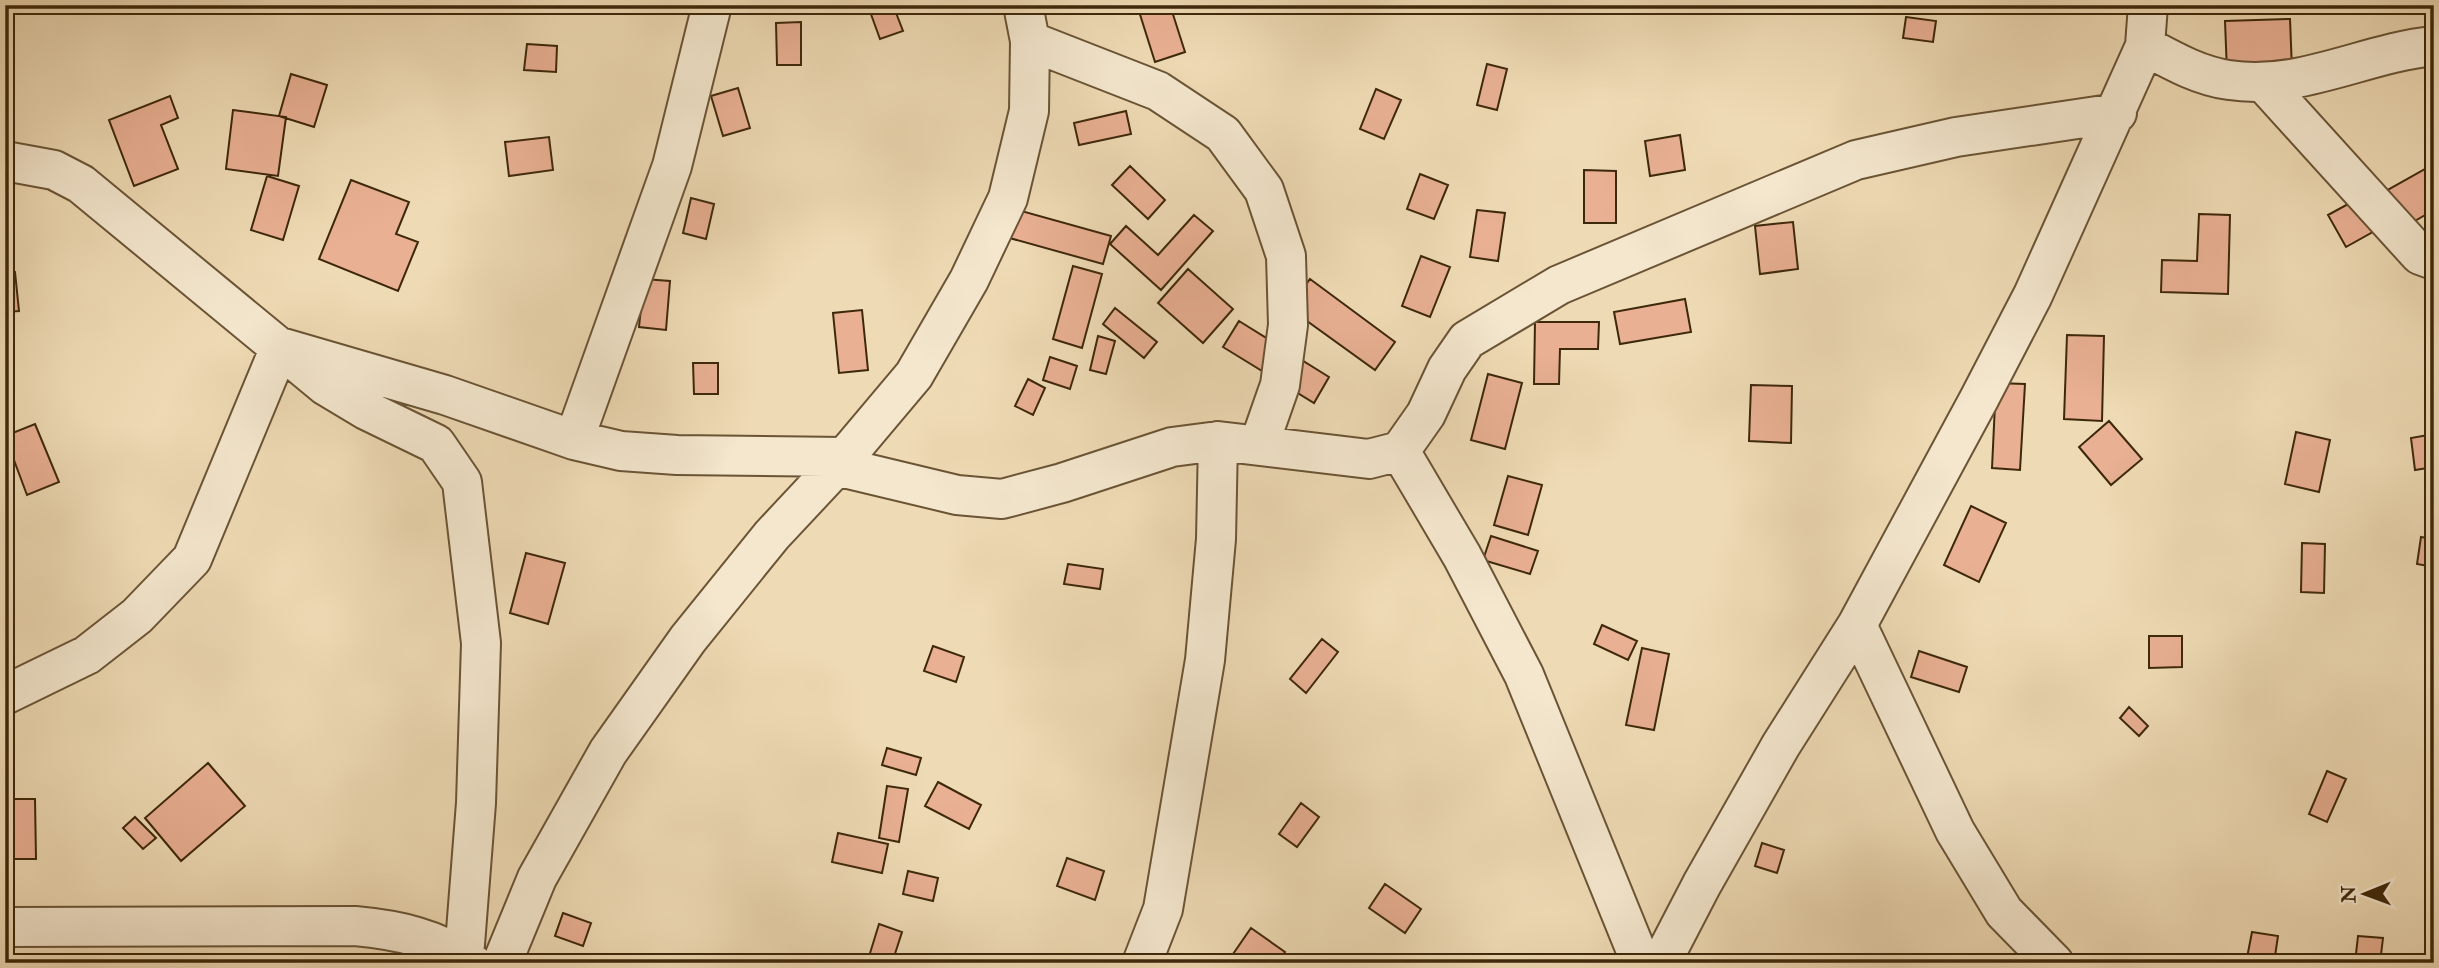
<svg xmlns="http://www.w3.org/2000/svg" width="2439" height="968" font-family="'IM FELL Double Pica',serif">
<rect width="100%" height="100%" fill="#eedab4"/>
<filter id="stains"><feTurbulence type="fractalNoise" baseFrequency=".00286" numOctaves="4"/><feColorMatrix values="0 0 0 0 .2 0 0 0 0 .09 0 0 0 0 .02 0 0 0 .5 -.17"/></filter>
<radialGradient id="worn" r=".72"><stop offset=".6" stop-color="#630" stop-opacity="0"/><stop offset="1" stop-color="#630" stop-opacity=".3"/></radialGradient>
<!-- building -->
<path fill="#e9b093" stroke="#3e280b" stroke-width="2" d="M893 5 903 31 880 39 868 6Z
M1035 5 1080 6 1036 12Z
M1137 5H1170L1185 52 1155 62Z
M1803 5H1833L1832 11Z
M1906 17 1936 21 1933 42 1903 38Z
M2290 19 2292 70 2227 72 2225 21Z
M801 22V65H777L776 23Z
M527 44 557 46 556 72 524 70Z
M1487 64 1507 69 1497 110 1477 105Z
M291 74 327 85 314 127 279 116Z
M738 88 750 128 723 136 711 96Z
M1376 89 1401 100 1384 139 1360 129Z
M170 96 178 118 161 125 178 169 134 186 109 120Z
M233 110 286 117 278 176 226 169Z
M1126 111 1131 134 1079 145 1074 123Z
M1680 135 1685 170 1650 176 1645 141Z
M549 137 553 170 509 176 505 142Z
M2434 164V210L2406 226 2386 191Z
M1130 166 1165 200 1148 219 1112 185Z
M1584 170 1616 171V223H1584Z
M1420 174 1448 185 1434 219 1407 209Z
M267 176 299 186 283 240 251 230Z
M351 180 409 202 396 234 418 242 398 291 319 259Z
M2370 192 2387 224 2346 247 2328 215Z
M691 198 714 204 706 239 683 233Z
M1014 209 1111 236 1103 264 1006 237Z
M1477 210 1505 213 1498 261 1470 257Z
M2199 214 2230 215 2228 294 2161 292 2162 260 2197 261Z
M1194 215 1213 231 1161 290 1110 244 1126 226 1158 255Z
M1793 222 1798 269 1760 274 1755 226Z
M1421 256 1450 267 1430 317 1402 306Z
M1073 266 1102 274 1082 348 1053 339Z
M1188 269 1233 309 1203 343 1158 303Z
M15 272 19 311 5 312V273Z
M644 279 670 281 666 330 639 327Z
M1310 279 1395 342 1375 370 1289 308Z
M1685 299 1691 332 1620 344 1614 312Z
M1115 308 1157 342 1144 358 1103 324Z
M862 310 868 370 839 373 833 313Z
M1239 321 1329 377 1314 403 1223 347Z
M1535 322H1599L1598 349H1560L1559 384H1534Z
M2067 335 2104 336 2102 421 2064 419Z
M1098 336 1115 341 1106 374 1090 370Z
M1050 357 1077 366 1070 389 1043 380Z
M693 363H718V394H694Z
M1488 374 1522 383 1505 449 1471 440Z
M1028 379 1045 388 1033 415 1015 406Z
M1996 383 2025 384 2020 470 1992 468Z
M1751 385 1792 386 1791 443 1749 441Z
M2109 421 2142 459 2111 485 2079 447Z
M35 424 59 482 27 495 5 436Z
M2296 432 2330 440 2319 492 2285 484Z
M2434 434V467L2415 470 2411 438Z
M1508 476 1542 485 1528 535 1494 525Z
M1971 506 2006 523 1979 582 1944 565Z
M1491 536 1538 551 1530 574 1483 560Z
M2421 537 2434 539V567L2417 564Z
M2302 543 2325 544 2324 593 2301 592Z
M526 553 565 563 548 624 510 613Z
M1068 564 1103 569 1100 589 1064 584Z
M1602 625 1637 641 1628 660 1594 644Z
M2149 636H2182V667L2149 668Z
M1322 639 1338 652 1306 693 1290 679Z
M933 646 964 657 956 682 924 671Z
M1642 648 1669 654 1654 730 1626 725Z
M1919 651 1967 667 1959 692 1911 677Z
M2129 707 2148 726 2139 736 2120 718Z
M887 748 921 758 916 775 882 765Z
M208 763 245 806 181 861 145 818Z
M2327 771 2346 779 2327 822 2309 814Z
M938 782 981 805 969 829 925 806Z
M887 786 908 789 899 842 879 838Z
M5 799H35L36 859H5Z
M1301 803 1319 817 1297 847 1279 834Z
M135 817 156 838 143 849 123 828Z
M838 833 888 844 882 873 832 862Z
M1762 843 1784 850 1777 873 1755 866Z
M1067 858 1104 871 1095 900 1057 886Z
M908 871 938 878 933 901 903 894Z
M1385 884 1421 909 1405 933 1369 908Z
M563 913 591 923 583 946 555 936Z
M879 924 902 932 892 963H867Z
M1251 928 1285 952 1278 963H1239L1231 957Z
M2252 932 2278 936 2274 963H2246Z
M2358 936 2383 938 2380 963H2355Z"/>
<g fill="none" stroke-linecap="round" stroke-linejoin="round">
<!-- minor casing -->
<g stroke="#6a5435" stroke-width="42">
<path id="minor" d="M1030 41 1158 91 1223 134 1264 190 1286 256 1288 325 1280 385 1259 445
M2145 46C2171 60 2199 76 2229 80 2300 91 2364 53 2434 46
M2264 83 2420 255 2434 260
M5 161 54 170 81 184 326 386 366 410 436 444 462 482 481 643 476 803 464 957
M574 440 672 166 712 5
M1400 451 1462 556 1524 675 1641 963
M836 466 957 495 1002 499 1062 483 1172 447 1218 441 1369 459 1400 451 1426 414 1447 369 1467 340 1559 285 1856 160 1956 137 2117 113
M1857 625 1955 831 2004 912 2054 963
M5 695 87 655 137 616 192 559 280 347 445 395 574 440 621 451 677 455 845 457
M5 927 355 926C398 930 436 938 472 963
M502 963 537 878 608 752 688 639 772 535 845 457 914 375 969 280 1008 198 1029 111 1030 41 1023 5
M1142 963 1163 909 1205 660 1216 539 1218 441
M1661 963 1702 884 1781 745 1857 625 1979 399 2033 295 2145 46 2148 5"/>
</g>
<!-- minor -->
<use href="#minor" stroke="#f4e7ce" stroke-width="38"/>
</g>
<!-- margin -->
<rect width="2439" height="968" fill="none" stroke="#eedab4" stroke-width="28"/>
<rect x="7" y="7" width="2425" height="954" fill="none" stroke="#3e280b" stroke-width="3.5"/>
<rect x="14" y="14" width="2411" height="940" fill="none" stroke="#3e280b" stroke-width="2"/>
<!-- north arrow -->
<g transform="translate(2365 894) rotate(269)" stroke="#f4e7ce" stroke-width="5" paint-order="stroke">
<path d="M0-5L12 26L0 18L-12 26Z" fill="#3e280b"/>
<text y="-10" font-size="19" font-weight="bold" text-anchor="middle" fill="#3e280b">N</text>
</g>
<rect width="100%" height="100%" filter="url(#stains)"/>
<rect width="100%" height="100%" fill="url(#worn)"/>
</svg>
